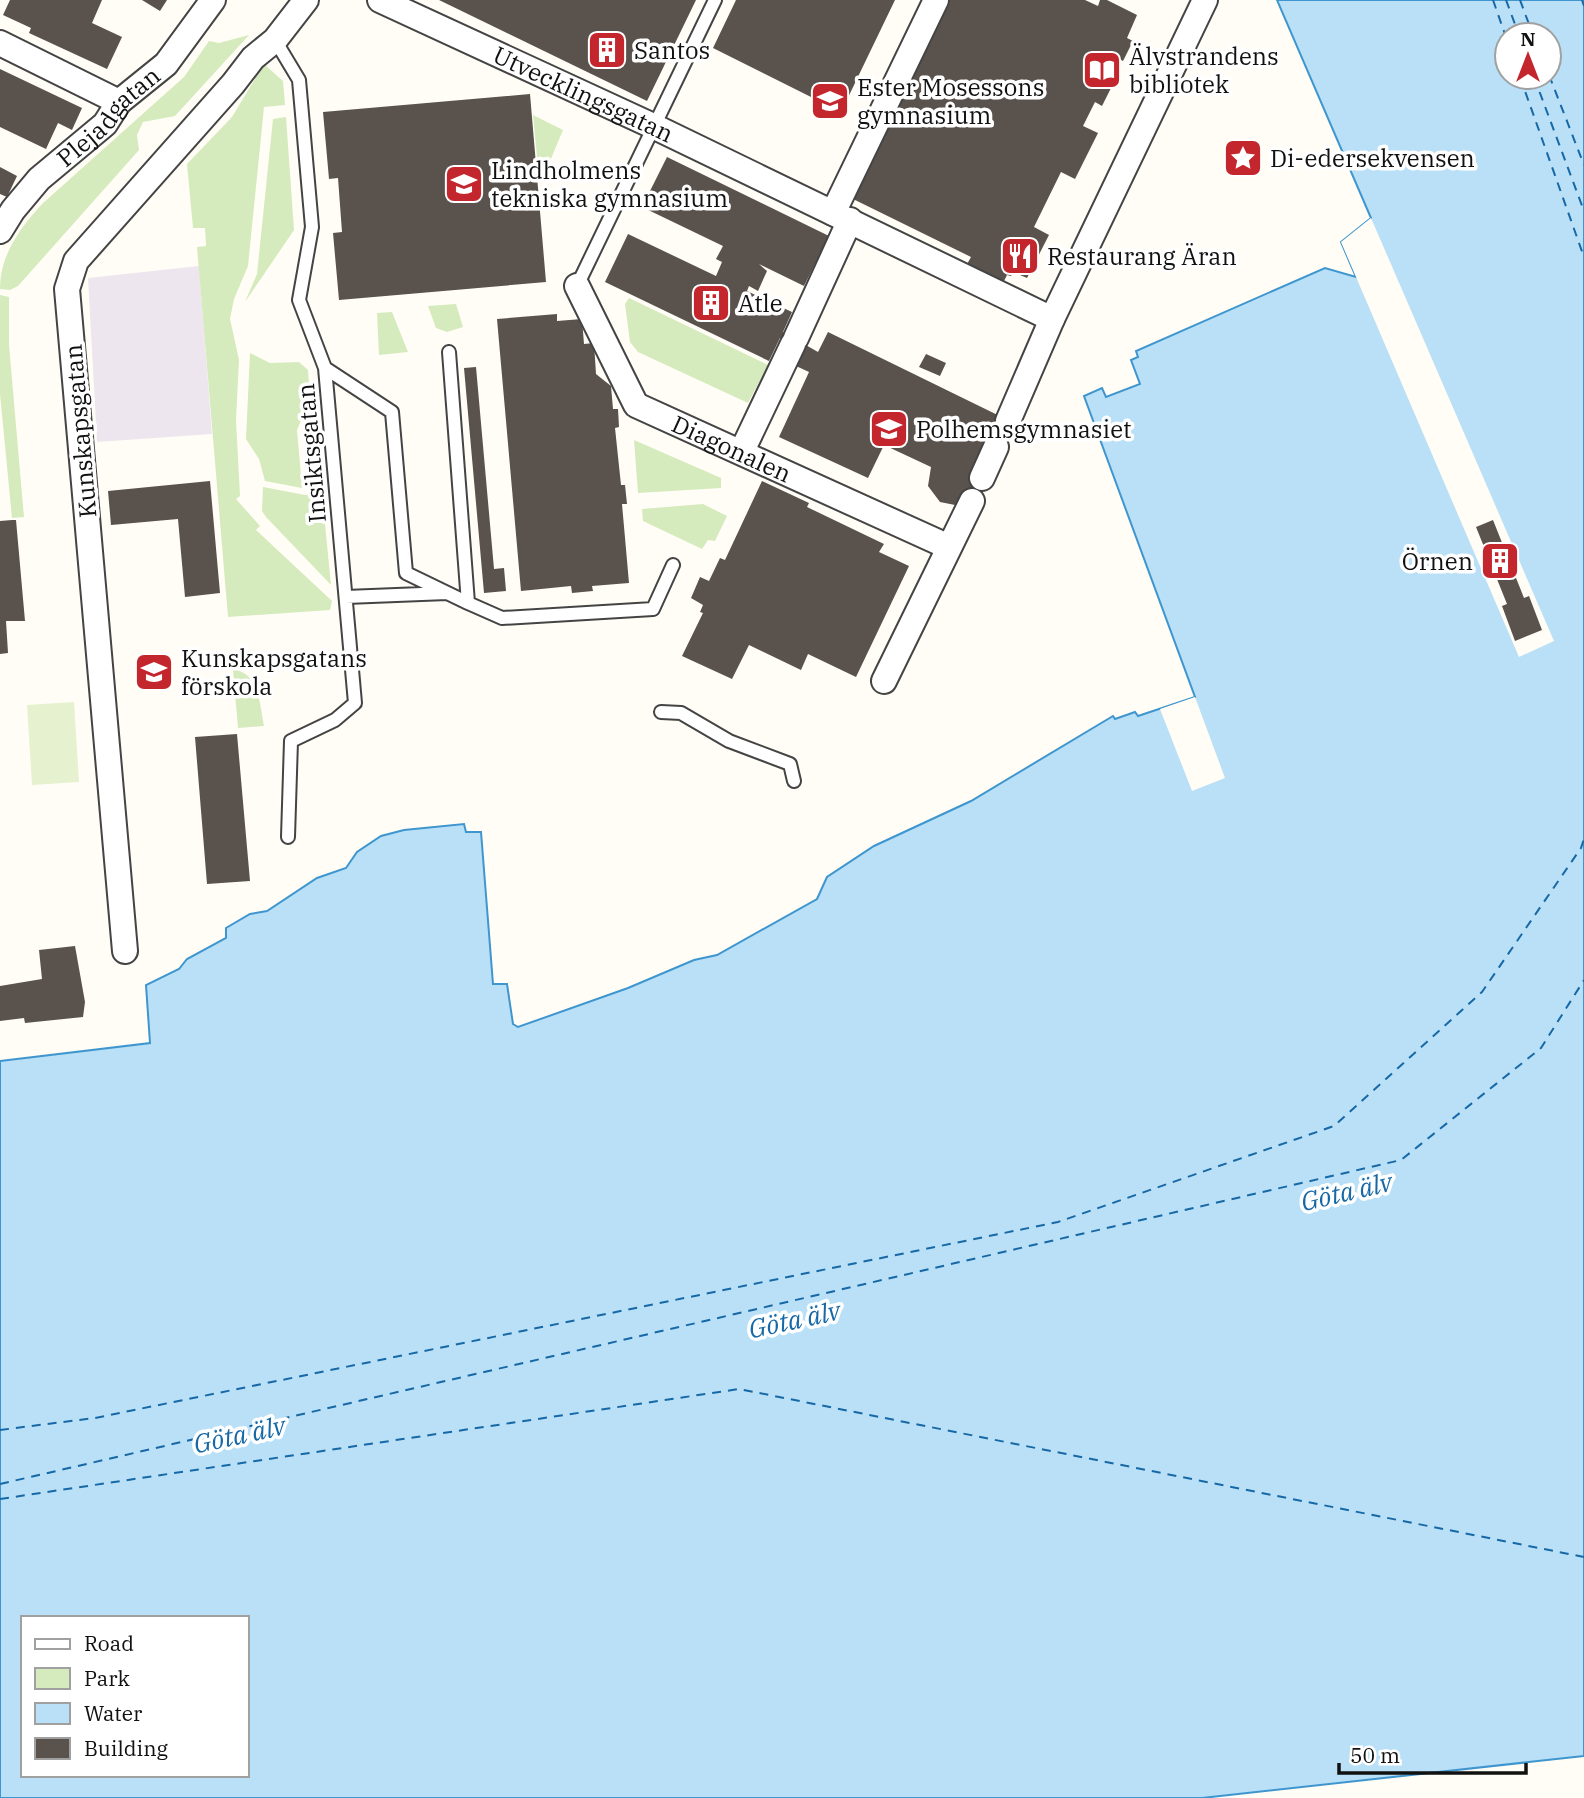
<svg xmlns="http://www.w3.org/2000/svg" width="1584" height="1798" font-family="'IBM Plex Serif',serif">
<rect width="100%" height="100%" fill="#fffdf5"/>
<!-- industrial -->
<path fill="#eee6ef" d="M199 266 212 434 97 442 88 278Z"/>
<!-- green -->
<path fill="#d5ebbd" d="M249 35 175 116 143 122 137 135 139 150 18 286 10 290 0 289C0 255 20 228 42 204L184 77 209 41 219 43Z
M264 64 283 81 285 105 264 107 248 266 234 299 230 319 239 360 236 420 240 496 236 499 260 526 256 530 332 601 330 610 228 617 197 247 206 246 205 228H193L187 164 232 117Z
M533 115 563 130 550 161 542 162 541 157H537Z
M286 117 294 230 245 302 257 274 273 119Z
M0 295 9 297V345L24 517 12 518 0 394Z
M629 298 768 365 748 403 638 352 630 342 625 304Z
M456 304 463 327 447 332 436 328 428 306Z
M392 312 408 352 379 355 377 313Z
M250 353 270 363 299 362 308 370 310 398 297 430 302 488 265 481 259 459 246 439Z
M634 440 721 478V488L638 493Z
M263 487 305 495 322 494 331 585 266 517 262 511Z
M703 504 727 516 715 541 708 540 702 549 643 521 642 509Z
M233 670C259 671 260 706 264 726L238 728Z"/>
<!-- pitch -->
<path fill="#e6f2cf" d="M74 702 79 782 32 785 27 705Z"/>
<!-- water -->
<path fill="#b9e0f7" stroke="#3f96cf" stroke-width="2" fill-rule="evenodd" d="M1277 0H1584V1756L1202 1798H0V1061L150 1043 146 985 179 969 187 959 226 938V928L250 914 267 911 317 878 346 868 357 852 381 836 404 830 464 824 466 832H481L493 984H507L513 1024 518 1027 628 988 694 960 717 955 817 899 827 877 874 846 971 801 1113 716 1115 719 1135 712 1138 716 1195 697 1084 396 1102 388 1106 397 1140 384 1131 360 1138 357 1136 351 1325 268 1356 277 1341 242 1371 218ZM1507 35H1549V77H1507ZM23 1618H247V1775H23Z"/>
<!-- pier -->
<path fill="#fffdf5" d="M1371 218 1554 641 1519 657 1341 242Z
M1195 697 1225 778 1192 791 1160 709Z"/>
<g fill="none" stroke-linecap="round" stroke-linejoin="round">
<!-- ferry -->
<path stroke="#1768a6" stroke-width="2" stroke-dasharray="9 7" stroke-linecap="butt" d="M1493 0 1507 40
M1506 0 1519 35
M1520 0 1533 35
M1582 0 1584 6
M1549 75 1584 165
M1520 77 1584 257
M1534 77 1584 211
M0 1430 95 1418 1058 1222 1334 1126 1482 992 1581 848 1584 839
M0 1484 1401 1160 1541 1048 1584 980
M0 1499 739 1389 1584 1557"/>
</g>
<!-- building -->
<path fill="#5a524d" d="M10 0H102L92 23 122 37 107 69 29 33 31 28 3 15Z
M142 0H167L160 11Z
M439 0H696L647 101Z
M736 0H895L841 112 713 48Z
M946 0H1085L1098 6 1100 0H1107L1137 15 1127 38 1133 41 1123 61 1117 58 1105 82 1112 86 1102 106 1095 102 1083 126 1098 133 1075 179 1061 172 1034 227 1049 235 1027 278 1013 272 1011 276 1007 275 1003 283 966 266 971 257 851 198Z
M0 69 82 108 72 130 58 123 46 149 0 127Z
M530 94 546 282 339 300 333 233 342 232 338 178 329 179 323 112Z
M667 157 829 236 804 286 759 264 767 271 758 291 749 286 747 291 792 312 783 332 818 352 828 332 1016 424 976 497 960 506 940 502 928 486 931 467 884 445 868 478 779 437 809 372 796 366 804 349 780 338 769 361 605 282 628 234 716 276 722 262 716 259 723 246 642 207Z
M0 167 17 176 7 197 0 194Z
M557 314V321L582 319 584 344 594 343 596 374 611 386 613 409H618L619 427 615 428 621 485H625L627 504H622L629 583 592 586 593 591 572 593 571 586 521 591 497 319Z
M926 354 946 363 940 376 919 367Z
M476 367 494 569 504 568 506 591 484 593 464 368Z
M210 481 220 593 185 597 178 519 111 525 108 491Z
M762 481 809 503 807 507 884 544 879 552 909 566 856 677 808 654 801 670 749 645 732 679 682 656 703 613 700 612 703 605 691 598 700 577 709 581 720 558 725 560Z
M12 520H16L25 621H6L8 653 0 654V521Z
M1493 520 1524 598 1529 596 1542 630 1515 641 1502 606 1507 604 1476 527Z
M237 734 250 881 207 884 195 737Z
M75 946 85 1002 83 1017 25 1023 24 1018 0 1021V986L42 979 39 950Z"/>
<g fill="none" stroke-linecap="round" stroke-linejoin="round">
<!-- lane casing -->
<g stroke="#444" stroke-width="16">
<path id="lane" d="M275 40 299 80 312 227 299 300 325 368 355 703 335 720 291 741 288 837
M577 286 715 0
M449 352 468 603 502 618 653 609 673 565
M325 368 392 412 406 573 468 603
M346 597 447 593
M661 712 681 713 729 741 790 764 794 781"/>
</g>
<!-- street casing -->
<g stroke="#444" stroke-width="28">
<g id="street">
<path id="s1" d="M380 0 653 126 1052 319"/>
<path d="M0 43 119 102"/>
<path d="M833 213 936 0"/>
<path id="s2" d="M0 231 13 210 39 179 105 124 119 102 166 64 213 0"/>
<path id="s3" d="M577 286 636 405 949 547"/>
<path d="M796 338 850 220"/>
<path d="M1008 421 1052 319 1205 0"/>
<path d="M742 451 793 344"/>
<path d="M982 478 996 447"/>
<path d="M884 681 972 501"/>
<path d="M125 951 67 289 76 261 233 84 253 58 275 40 306 0"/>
</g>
</g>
<!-- lane -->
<use href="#lane" stroke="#fff" stroke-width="12"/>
<!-- street -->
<use href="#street" stroke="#fff" stroke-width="24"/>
</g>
<!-- icons -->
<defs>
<g id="building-square" transform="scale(2.0125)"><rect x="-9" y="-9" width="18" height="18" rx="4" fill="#c4262e" stroke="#fff"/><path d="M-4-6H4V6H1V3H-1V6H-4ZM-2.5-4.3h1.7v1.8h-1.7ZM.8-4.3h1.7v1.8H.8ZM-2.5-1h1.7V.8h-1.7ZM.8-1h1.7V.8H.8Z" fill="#fff"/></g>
<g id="library-square" transform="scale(2.0125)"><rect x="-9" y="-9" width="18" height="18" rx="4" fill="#c4262e" stroke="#fff"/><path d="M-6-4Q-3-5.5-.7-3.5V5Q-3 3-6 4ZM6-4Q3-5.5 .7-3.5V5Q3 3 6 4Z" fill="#fff"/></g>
<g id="school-square" transform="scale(2.0125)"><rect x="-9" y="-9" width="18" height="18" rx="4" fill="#c4262e" stroke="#fff"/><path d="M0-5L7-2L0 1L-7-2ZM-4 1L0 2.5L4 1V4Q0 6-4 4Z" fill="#fff"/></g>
<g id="sight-square" transform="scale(2.0125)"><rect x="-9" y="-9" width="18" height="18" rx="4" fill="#c4262e" stroke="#fff"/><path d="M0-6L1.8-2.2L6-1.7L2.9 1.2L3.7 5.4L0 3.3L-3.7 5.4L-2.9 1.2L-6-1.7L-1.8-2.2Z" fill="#fff"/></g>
<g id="restaurant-square" transform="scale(2.0125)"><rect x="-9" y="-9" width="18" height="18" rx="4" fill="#c4262e" stroke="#fff"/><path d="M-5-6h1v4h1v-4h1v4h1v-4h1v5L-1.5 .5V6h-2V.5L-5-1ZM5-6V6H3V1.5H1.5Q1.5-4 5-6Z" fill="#fff"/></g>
</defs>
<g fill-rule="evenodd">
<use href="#building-square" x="607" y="50"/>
<use href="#library-square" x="1102" y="70"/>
<use href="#school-square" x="830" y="101"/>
<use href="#sight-square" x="1243" y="158"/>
<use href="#school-square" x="464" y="184"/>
<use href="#restaurant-square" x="1020" y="256"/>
<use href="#building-square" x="711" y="303"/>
<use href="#school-square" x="889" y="429"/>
<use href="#building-square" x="1500" y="561"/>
<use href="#school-square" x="154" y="672"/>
</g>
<g text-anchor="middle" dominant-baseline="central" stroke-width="7" stroke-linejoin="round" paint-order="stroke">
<!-- poi labels -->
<g font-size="24" fill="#111" stroke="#fff" text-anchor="start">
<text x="634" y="50">Santos</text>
<text x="1129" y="56">Älvstrandens<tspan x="1129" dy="28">bibliotek</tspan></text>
<text x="857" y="87">Ester Mosessons<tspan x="857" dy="28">gymnasium</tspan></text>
<text x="1270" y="158">Di-edersekvensen</text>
<text x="491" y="170">Lindholmens<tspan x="491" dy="28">tekniska gymnasium</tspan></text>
<text x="1047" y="256">Restaurang Äran</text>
<text x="738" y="303">Atle</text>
<text x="916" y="429">Polhemsgymnasiet</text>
<text x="1473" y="561" text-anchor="end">Örnen</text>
<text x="181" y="658">Kunskapsgatans<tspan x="181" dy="28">förskola</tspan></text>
</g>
<!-- street labels -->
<g font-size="24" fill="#111" stroke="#fff">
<text stroke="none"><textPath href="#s1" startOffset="224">Utvecklingsgatan</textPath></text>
<text stroke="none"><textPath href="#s2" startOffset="159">Plejadgatan</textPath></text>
<text transform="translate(80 431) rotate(-95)">Kunskapsgatan</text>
<text stroke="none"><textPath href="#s3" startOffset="238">Diagonalen</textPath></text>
<text transform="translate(311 453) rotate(-95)">Insiktsgatan</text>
</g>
<!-- water labels -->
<g font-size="26" font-style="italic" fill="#1768a6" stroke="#fff">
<text transform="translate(1346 1191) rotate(-13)">Göta älv</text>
<text transform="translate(794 1319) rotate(-12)">Göta älv</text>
<text transform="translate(239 1434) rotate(-12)">Göta älv</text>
</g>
</g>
<!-- legend -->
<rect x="21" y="1616" width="228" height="161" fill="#ffffff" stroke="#a0a0a0" stroke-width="2"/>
<rect x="35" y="1639" width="35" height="10" fill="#ffffff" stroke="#a0a0a0" stroke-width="2"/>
<text x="84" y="1651" font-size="21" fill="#111111">Road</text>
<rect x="35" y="1668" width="35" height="21" fill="#d5ebbd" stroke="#a0a0a0" stroke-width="2"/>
<text x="84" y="1686" font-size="21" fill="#111111">Park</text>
<rect x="35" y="1703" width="35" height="21" fill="#b9e0f7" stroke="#a0a0a0" stroke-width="2"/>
<text x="84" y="1721" font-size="21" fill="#111111">Water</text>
<rect x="35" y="1738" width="35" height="21" fill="#5a524d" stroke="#a0a0a0" stroke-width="2"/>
<text x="84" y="1756" font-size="21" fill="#111111">Building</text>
<!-- north arrow -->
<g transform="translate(1528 56)"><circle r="33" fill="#ffffff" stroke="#a0a0a0" stroke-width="2"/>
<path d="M0-5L12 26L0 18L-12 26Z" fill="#c4262e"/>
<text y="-10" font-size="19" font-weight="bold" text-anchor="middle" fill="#111111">N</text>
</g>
<!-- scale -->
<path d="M1339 1763v10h187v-10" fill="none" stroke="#111111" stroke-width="3.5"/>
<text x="1350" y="1763" font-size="21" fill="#111111" stroke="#ffffff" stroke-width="5" paint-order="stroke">50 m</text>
</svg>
